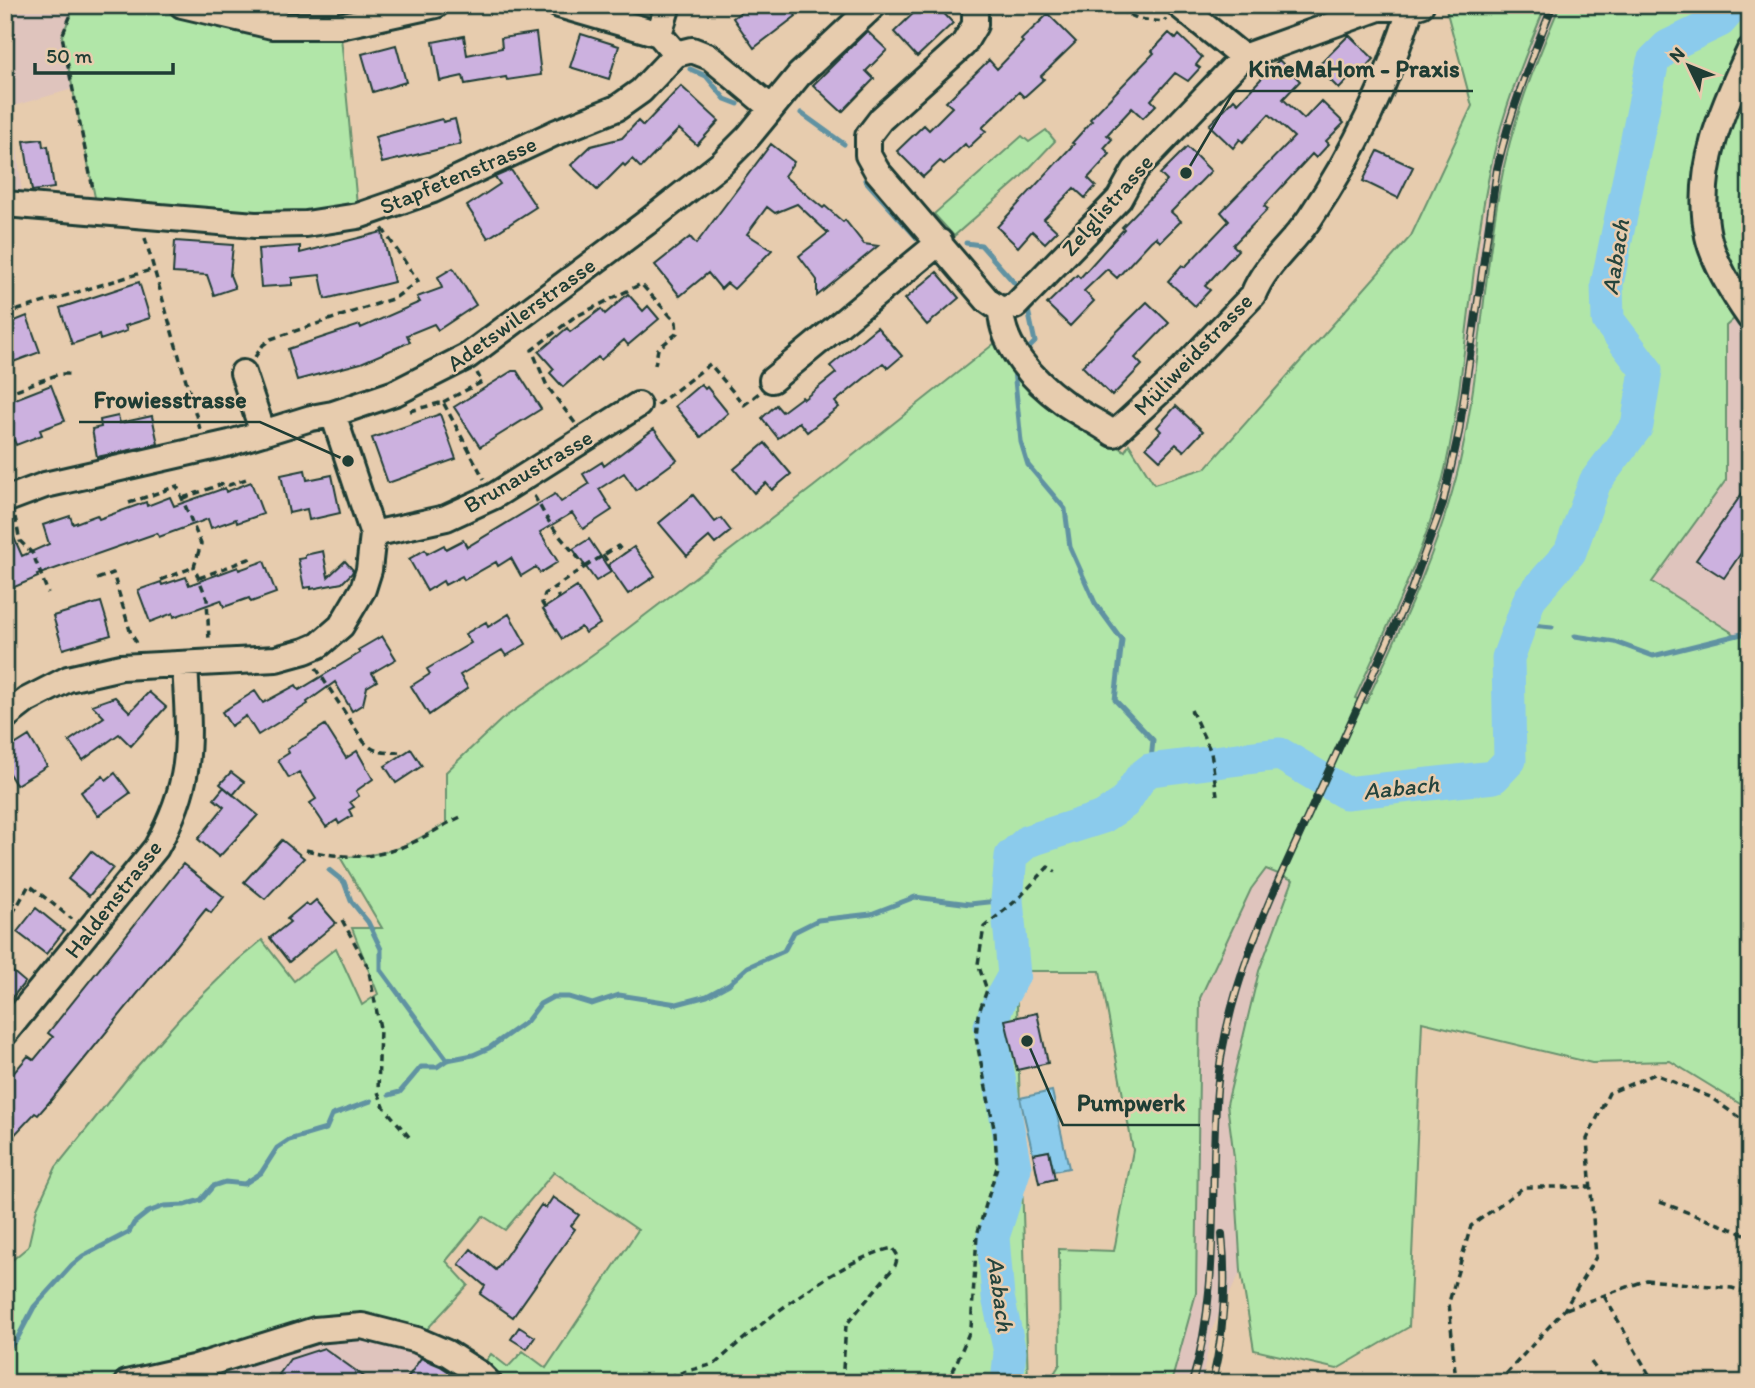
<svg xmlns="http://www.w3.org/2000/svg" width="1755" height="1388" font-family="Itim,sans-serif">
<rect width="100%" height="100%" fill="#e7ccae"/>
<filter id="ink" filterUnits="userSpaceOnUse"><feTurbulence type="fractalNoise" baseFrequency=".0143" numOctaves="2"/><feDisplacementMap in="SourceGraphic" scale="14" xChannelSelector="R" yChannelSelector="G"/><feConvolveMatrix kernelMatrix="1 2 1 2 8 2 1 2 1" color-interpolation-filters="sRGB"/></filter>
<g filter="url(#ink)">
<!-- built -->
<path fill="#dfc4bd" d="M5 5H75L62 36 73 89 13 106 23 205 5 204Z
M1546 5H1560L1520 106 1507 153 1500 187 1473 381 1460 463 1447 512 1431 559 1366 703 1355 698 1409 579 1440 488 1454 424 1491 167 1509 98Z
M1744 310 1750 318V632L1736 635 1651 582 1726 480V326Z
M1265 869 1293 879 1259 971 1227 1104 1234 1157 1241 1271 1213 1327 1201 1383H1171L1196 1293 1200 998 1251 889Z
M362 1326 489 1383H127Z"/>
<!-- green -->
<path fill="#b1e6a8" stroke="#68926e" stroke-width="2" d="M75 5H191L340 26 358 216 98 212 62 36Z
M1445 5H1546C1524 58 1503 110 1491 166 1470 264 1467 366 1446 465 1428 547 1389 622 1355 698L1366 703C1402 625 1439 549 1459 466 1480 374 1483 279 1500 187 1511 123 1535 64 1560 5H1750V318L1744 310 1726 326V480L1652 582 1736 635 1750 632V1110L1670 1061 1592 1063 1422 1022 1409 1327 1337 1369 1254 1350 1241 1271 1234 1157 1227 1104 1259 971 1293 880 1266 869 1251 889 1200 998 1196 1293 1171 1383H1048L1060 1364 1059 1249 1114 1251 1133 1150 1100 971H1016L1028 1383H489L478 1372 491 1354 508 1367 523 1351 546 1368 638 1230 554 1172 505 1230 483 1216 446 1261 468 1285 417 1340 362 1327 127 1383H5V1266L28 1247 37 1208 56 1167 133 1071 186 1011 237 961 262 940 294 981 336 948 362 1005 378 994 352 928H382L340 857C386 857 408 846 446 823V772L501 720 610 642 813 487 1000 339 1091 429 1125 451 1129 444 1154 484 1206 468 1411 236 1472 106Z
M1046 130 1055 141 1019 179 954 236 934 214 1022 136 1029 142Z"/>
<!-- water -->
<path fill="#8bcbec" stroke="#6092a2" stroke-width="2" d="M1052 1091 1069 1168 1054 1171 1049 1151 1033 1154 1020 1098Z"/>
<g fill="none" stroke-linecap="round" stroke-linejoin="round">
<!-- stream -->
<path stroke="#6092a2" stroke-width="5" d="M690 69 706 76 725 99 738 104
M801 113 844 144
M865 180 917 238
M966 243 981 245 1018 287
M1026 351 1035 342 1028 310
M1014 370 1021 442 1028 465 1065 509 1070 547 1095 603 1122 640 1115 700 1153 740 1150 770
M1521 624 1552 627
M1575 636 1615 642 1653 656 1750 632
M329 870 344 882 351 901 368 922 381 949V970L447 1060
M389 1095 400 1092 421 1067H437L447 1060 473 1055 489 1048 527 1021 540 1004 553 997H569L592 1004 619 995 677 1004 707 996 729 984 748 967 784 951 794 932 818 920 871 914 915 897 970 904 1007 900
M5 1351 17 1339 34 1307 72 1265 83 1256 129 1232 134 1223 148 1212 164 1206 184 1205 201 1200 213 1186 225 1182 244 1184 261 1173 277 1148 289 1140 326 1129 332 1115 371 1101"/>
<!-- river -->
<path stroke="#8bcbec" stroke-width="33" d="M1007 1383 1010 1352 998 1297 993 1237 1015 1168 990 1026 999 1002 1014 975 1007 900 1011 856 1028 841 1103 817 1124 803 1141 777 1150 770 1280 754 1346 793 1494 777 1510 760 1508 658 1530 598 1570 552 1595 482 1637 426 1646 370 1608 320 1607 284 1653 61 1668 46 1720 21 1734 5"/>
</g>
<!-- building -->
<path fill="#ccb1df" stroke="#1f3d34" stroke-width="2" d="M750 5H788L796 16 754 48 733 18Z
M922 5H936L953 23 917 57 894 32Z
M1048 14 1076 42 1041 76 1044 79 1024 97 1019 92 982 128 986 131 968 148 965 144 944 164 940 161 923 177 897 151 924 125 929 130 952 107 946 102 989 60 997 69 1023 42 1021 40Z
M867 31 887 50 866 71 874 79 842 112 813 85Z
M536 33 541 75 507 80 506 77 465 84 463 76 440 81 433 42 464 36 467 55 502 48 501 38Z
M1169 33 1176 39 1179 35 1202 57 1196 65 1200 68 1188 81 1175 73 1151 100 1156 105 1143 118 1132 108 1107 135 1112 139 1104 148 1110 154 1088 178 1096 186 1085 198 1074 188 1044 219 1057 231 1045 243 1032 231 1018 247 997 227 1074 144 1072 143 1092 121 1090 119 1154 53 1152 51Z
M581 34 619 46 609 79 570 67Z
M1349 35 1374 59 1362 72 1358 69 1339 89 1317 67Z
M396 45 406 82 373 92 362 54Z
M1279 60 1300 81 1283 99 1304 119 1321 101 1344 123 1326 141 1329 144 1316 158 1312 154 1264 206 1268 209 1233 245 1238 250 1205 286 1210 290 1195 306 1168 281 1182 265 1185 267 1229 221 1221 212 1294 137 1269 114 1243 142 1240 139 1233 148 1209 125 1234 99 1238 103Z
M681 86 719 121 697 145 679 129 641 168 632 159 625 166 623 164 597 190 571 165 591 146 622 138 638 121 643 126Z
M442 119 443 122 455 119 461 144 382 163 375 137Z
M42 139 43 147 48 146 54 188 32 191 24 141Z
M771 144 794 162 784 176 823 208 825 206 843 222 845 220 864 244 878 246 817 296V280L799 256 828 233 797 204 775 213 767 207 747 234 772 250 734 289 727 283 721 289 708 273 680 296 655 265 690 237 696 244Z
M1187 147 1211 171 1171 212 1181 221 1160 242 1156 237 1151 241 1117 278 1107 269 1084 291 1094 301 1070 326 1047 304 1077 275 1080 278 1124 229 1122 227 1167 181 1160 174Z
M1378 151 1413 167 1398 198 1363 181Z
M511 170 536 207 488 238 467 206 500 184 495 177Z
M382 232 394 282 325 299 320 275 292 278V285L261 287 258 249 300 246V253Z
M175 241 233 245 230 275 235 288 214 295 207 275 173 273Z
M453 268 476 305 438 330 434 324 407 335 410 342 361 363 297 380 288 349 360 325 361 328 420 302 417 297 442 288 438 277Z
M937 272 959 298 927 325 905 299Z
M139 282 150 318 125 326 127 331 100 340 99 335 72 344 60 308Z
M628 294 643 311 648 306 659 319 628 345 624 340 601 360 598 357 563 387 550 373 554 369 539 352 567 328 570 332 601 309 605 314Z
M1147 302 1169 323 1135 358 1142 365 1112 396 1082 366Z
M27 316 40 352 5 365V325Z
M877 327 902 356 888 368 883 363 835 402 839 407 807 432 799 422 778 438 762 418 776 405 782 412 802 397 804 399 836 373 830 366Z
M512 371H517L541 409 480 447 454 407Z
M701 384 705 389 707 387 728 413 701 437 675 406Z
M51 385 65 421 40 430 42 435 16 445 14 440 5 443V403Z
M1176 406 1203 431 1184 451 1176 444 1160 460 1146 447 1161 431 1157 427Z
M440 414 456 459 388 483 372 438Z
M118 416 120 423 152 416 158 444 97 457 92 429 101 427 100 420Z
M654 429 677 460 636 490 624 473 599 489 612 510 583 529 572 513 540 532 558 562 540 573 536 567 521 576 511 558 498 566 496 562 464 580 462 576 445 585 443 581 427 591 409 559 425 550 427 554 444 545 446 549 463 540 467 547 555 494 561 502 589 484 583 474 602 462 604 466Z
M765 443 791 474 772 490 766 483 754 493 734 469Z
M305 470 307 480 332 475 340 513 309 520 307 509 289 513 281 475Z
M251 482 263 514 237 523 236 519 211 528 208 519 159 537 157 533 37 575 38 577 5 591V517L22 556 49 544 43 525 70 516 73 524 97 515 99 519 146 502 147 506 170 497 174 506 225 488 226 492Z
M1750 482V540L1724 578 1696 560Z
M693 495 715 522 721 518 731 531 715 544 709 537 687 556 659 523Z
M589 539 611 572 596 581 573 549Z
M634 547 655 576 628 594 608 565Z
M323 551 328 577 345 561 353 570 352 573 342 583 311 589V587L304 588 298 559 305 558V555Z
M264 561 276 593 251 602 249 598 224 607 221 600 174 617 173 613 150 622 138 590 161 582 162 585 186 577 189 585 238 567 239 570Z
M577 587 600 624 585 633 581 627 562 639 543 609Z
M101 602 111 635 63 649 53 616Z
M509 614 526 644 506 656 502 650 460 675 468 688 429 715 411 686 430 674 427 669 471 643 465 634 486 622 488 627Z
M382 636 396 659 372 673 377 681 367 687 363 704 352 711 335 682 307 702 308 704 258 735 246 716 231 726 222 712 255 691 263 703 296 685 299 690 360 653 358 650Z
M149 692 166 707 131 746 119 734 83 760 69 741 104 717 92 705 115 697 130 712Z
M325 725 346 758 357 751 373 779 356 791 359 796 350 802 354 807 349 810 352 816 339 824 337 820 326 827 310 803 316 799 299 772 289 778 278 760 289 753 287 749Z
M29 736 47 766 16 785 5 767V751Z
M411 749 422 766 396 783 385 766Z
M231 772 244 782 233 795 220 784Z
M115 773 130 793 98 816 81 792 103 776 106 780Z
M224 787 258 815 219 857 198 839 224 807 214 799Z
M282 840 304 858 265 899 244 882Z
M91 851 113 868 89 896 68 879Z
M183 864 224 897 211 913 206 909 52 1099 38 1115 35 1113 5 1145V1083L28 1056 34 1060 53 1037 48 1033Z
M316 900 336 923 289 962 270 938 290 922 287 919 306 903 309 906Z
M36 908 64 931 46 954 17 932Z
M5 965 25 982 5 1006Z
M1037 1013 1048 1063 1017 1070 1005 1020Z
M1049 1151 1055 1179 1039 1183 1033 1154Z
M553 1197 579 1215 571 1226 575 1229 513 1317 480 1294 485 1286 459 1264 471 1249 496 1270 541 1205 546 1208Z
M519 1327 535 1337 527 1349 511 1339Z
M324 1348 373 1383H273L290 1359Z
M421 1358 440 1366 466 1383H404Z"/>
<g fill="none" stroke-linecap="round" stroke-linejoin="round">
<!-- minor casing -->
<g stroke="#1f3d34" stroke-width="30">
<path id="minor" d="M182 5 272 26H340L436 5
M559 5 659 34 676 54
M975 5V25L963 45 881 119 868 136V155L877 171 988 301 1001 310 1015 306 1119 199 1135 170 1243 57 1379 8H1411L1421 5
M1180 6 1243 57
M272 26 273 5
M659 34 668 5
M1750 50C1723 107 1694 171 1708 236 1714 264 1734 295 1750 318
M676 54 692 50 710 57 771 108
M5 204 255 225 306 224 358 216 433 190 555 133 617 108 641 91 676 54
M1001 310C1002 347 1034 381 1063 402 1079 414 1098 422 1114 434L1167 385 1253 295C1265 264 1292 245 1310 218 1357 148 1386 85 1412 5
M243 373 263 433
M772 380 940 242
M5 500 45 485 230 443 311 418 333 414 395 393 468 356 646 223 721 164 748 137 799 75 874 5
M373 534 446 518 494 496 638 405
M5 717 27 700 68 679 121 667 276 659 305 651 319 645 341 626 363 589 369 570 373 534 333 414
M5 1033 156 848C195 778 189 741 185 664
M127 1383 193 1368 315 1330 362 1326 417 1340 447 1353 480 1374 489 1383"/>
</g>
<!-- path -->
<path stroke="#1f3d34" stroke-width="3.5" stroke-dasharray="7 5" stroke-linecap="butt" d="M75 5 62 36 93 189
M1108 5 1139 19 1163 22 1166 19
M145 238 200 429
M5 314 154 269
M255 357 263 345 271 339 395 298 418 281 382 228
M5 394 59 374H70
M443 402 482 382 477 373
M657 405 710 364 744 405 759 393
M410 411 443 402 484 479
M575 423 547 386 532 350 573 318 641 284 676 322 677 333 658 349 655 365
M534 496C540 505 545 517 552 526 562 541 575 552 585 567L555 587 559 599
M183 498 225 483 229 485 249 478
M129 503 177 486 201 544 194 567 207 599 209 641
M15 517 20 541 33 554 48 593
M603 555 609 564
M585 567 618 546 624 554
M199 578 249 559 252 566
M97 579 113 573 131 634 139 646
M161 580 194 567
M545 608 542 603 545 594 555 587
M316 668 364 742C375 753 384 753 399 752
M1191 710 1211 752 1217 795
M306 850C347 859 376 860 414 842 431 834 446 823 463 816
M342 920 368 967 380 1028 378 1092 384 1107 410 1138
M5 923 16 908 29 885 72 919
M1660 1202 1750 1236
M1604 1296 1654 1383
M1566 1309 1647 1280 1732 1288 1750 1294
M1591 1362 1606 1383
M658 1383C676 1371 697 1370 716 1363 758 1325 839 1259 893 1248L898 1256 895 1266 846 1325 842 1383
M948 1383 971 1328 977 1235 997 1167 995 1133 976 1038 978 1015 987 990 978 964 984 927 1018 899 1048 867 1056 872
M1456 1383 1449 1302 1471 1226 1524 1187H1590
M1498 1383 1564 1310 1596 1257 1587 1139 1609 1093 1655 1074 1710 1097 1750 1125"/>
<!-- minor -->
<use href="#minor" stroke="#e7ccae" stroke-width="24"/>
<!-- rail casing -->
<g stroke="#1f3d34" stroke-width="8">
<path id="rail" d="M1192 1383C1221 1287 1209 1189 1217 1090 1223 1022 1245 958 1272 895L1411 590 1443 503 1459 432 1497 169C1510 112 1531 59 1553 5
M1212 1383C1224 1334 1227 1284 1222 1234"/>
</g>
<!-- rail -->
<use href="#rail" stroke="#e7ccae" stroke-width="5" stroke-dasharray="16" stroke-linecap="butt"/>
</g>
</g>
<g text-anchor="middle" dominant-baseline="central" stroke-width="5" stroke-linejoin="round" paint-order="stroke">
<!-- street labels -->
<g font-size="23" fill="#1f3d34" stroke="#e7ccae">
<text transform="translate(458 175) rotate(-23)">Stapfetenstrasse</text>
<text transform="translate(1107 205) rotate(-49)">Zelglistrasse</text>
<text transform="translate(521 314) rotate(-36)">Adetswilerstrasse</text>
<text transform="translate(1193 354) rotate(-46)">Müliweidstrasse</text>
<text transform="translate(528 471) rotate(-30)">Brunaustrasse</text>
<text transform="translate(113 899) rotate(-52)">Haldenstrasse</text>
</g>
<!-- water labels -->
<g font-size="24" font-style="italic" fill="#24443d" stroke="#e7ccae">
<text transform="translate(1615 257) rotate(-81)">Aabach</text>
<text transform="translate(1401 787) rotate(-6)">Aabach</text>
<text transform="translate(1001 1294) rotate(82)">Aabach</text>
</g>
</g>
<!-- callouts -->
<path fill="none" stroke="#1f3d34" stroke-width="2.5" d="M1186 173L1234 91H1473M348 461L260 422H79M1027 1041L1063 1125H1200"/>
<g fill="#1f3d34" stroke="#e7ccae" stroke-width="2.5">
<circle cx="1186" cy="173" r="7"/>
<circle cx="348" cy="461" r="7"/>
<circle cx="1027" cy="1041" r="7"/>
</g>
<g font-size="24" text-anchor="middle" font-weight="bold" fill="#1f3d34" stroke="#e7ccae" stroke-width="5" stroke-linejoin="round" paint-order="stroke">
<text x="1354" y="77">KineMaHom - Praxis</text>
<text x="170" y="408">Frowiesstrasse</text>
<text x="1131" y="1111">Pumpwerk</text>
</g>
<!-- margin -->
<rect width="1755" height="1388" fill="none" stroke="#e7ccae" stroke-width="28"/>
<rect x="14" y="14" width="1727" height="1360" fill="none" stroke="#1f3d34" stroke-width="2.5" filter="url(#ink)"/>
<!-- north arrow -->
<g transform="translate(1689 66) rotate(313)" stroke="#e7ccae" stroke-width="5" paint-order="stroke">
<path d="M0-5L12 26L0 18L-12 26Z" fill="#1f3d34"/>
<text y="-10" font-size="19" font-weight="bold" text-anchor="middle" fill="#1f3d34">N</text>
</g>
<!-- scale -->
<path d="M35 63v10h138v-10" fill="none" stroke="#1f3d34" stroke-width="3.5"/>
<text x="46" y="63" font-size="21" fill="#1f3d34" stroke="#e7ccae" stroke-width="5" paint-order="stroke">50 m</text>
</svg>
